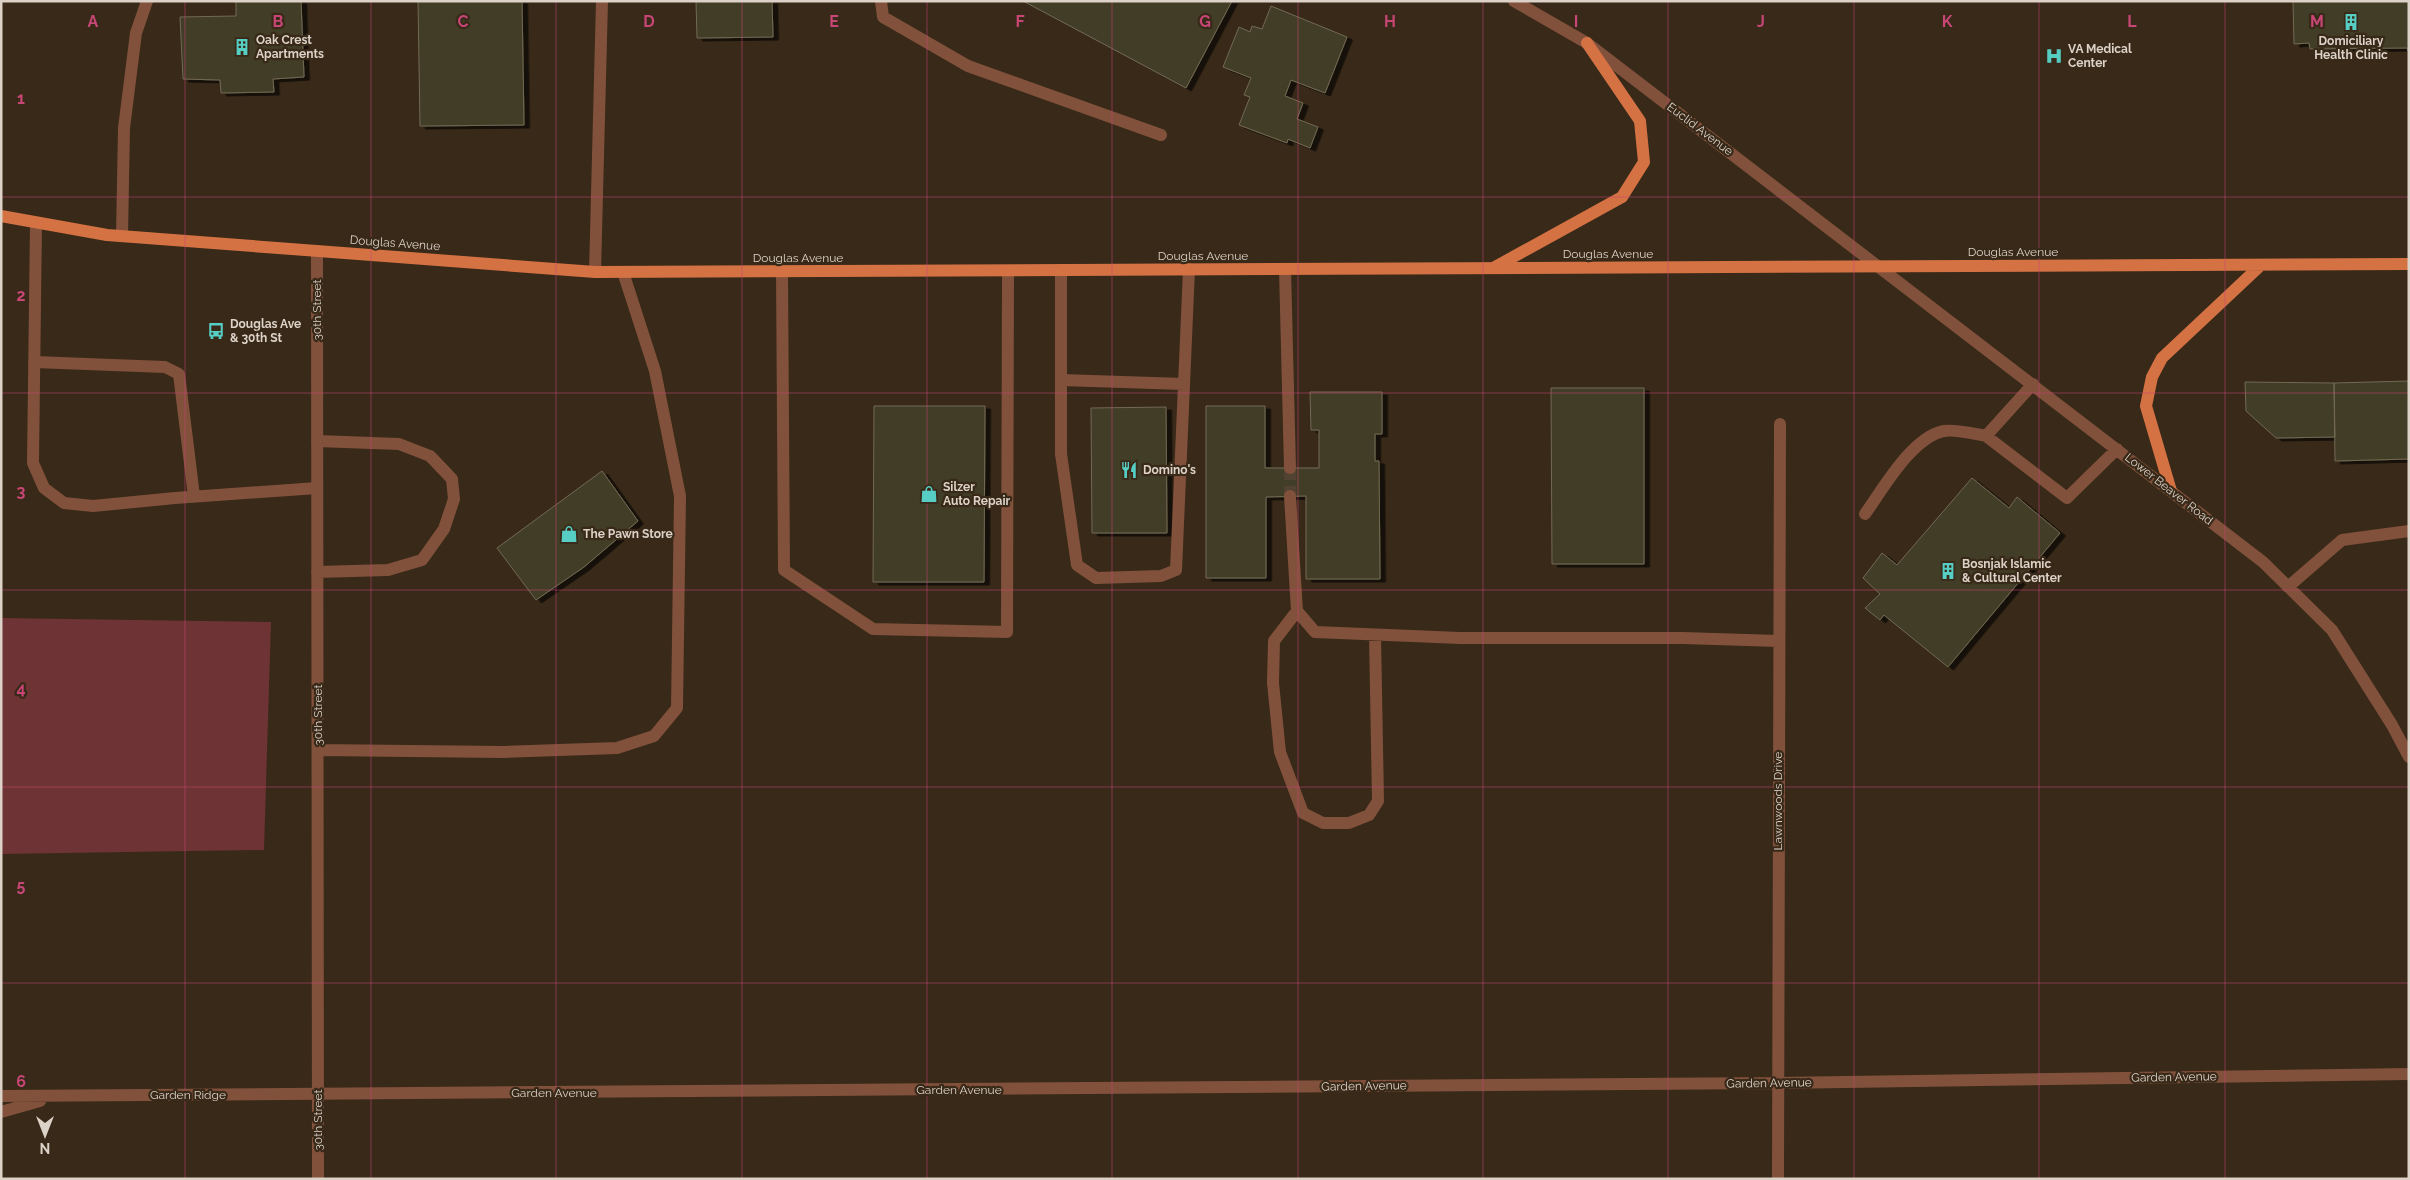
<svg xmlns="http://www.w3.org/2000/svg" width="2410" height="1180" font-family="Raleway,sans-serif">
<defs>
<filter id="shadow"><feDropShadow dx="5.5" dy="3" stdDeviation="0" flood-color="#0009"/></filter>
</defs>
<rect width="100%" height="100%" fill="#382918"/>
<!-- green -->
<path fill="#6e3334" d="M1 618 271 622 264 850 1 854Z"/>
<!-- building -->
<path fill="#433c27" stroke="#726a53" filter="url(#shadow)" d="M236 1H301L304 77 273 79 274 92 221 93 220 80 183 79 180 17 236 16Z
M418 1H522L524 125 420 126Z
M696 1H772L773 37 697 38Z
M1023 1H1232L1186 88Z
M2293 1H2409V53L2407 48 2310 49 2309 43 2294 44Z
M1271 6 1347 37 1325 93 1291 80 1285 96 1303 103 1297 119 1318 127 1310 148 1288 139 1287 143 1239 125 1250 97 1244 95 1251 78 1223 67 1239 27 1250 32 1252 26 1262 29Z
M2409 381V459L2335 461 2334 383Z
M2245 382 2334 383 2335 437 2276 438 2246 411Z
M1551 388H1644V564H1552Z
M1310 392H1382V434H1375V461H1379L1380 579H1306V496L1266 497V578H1206V406H1265V468H1319V430H1311Z
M874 406H985L984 582H873Z
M1166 407 1167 533H1092L1091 408Z
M602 471 638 521 584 567 536 600 497 548Z
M1972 478 2009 508 2017 497 2060 533 1948 667 1884 615 1880 620 1865 608 1880 594 1863 578 1882 553 1897 565Z"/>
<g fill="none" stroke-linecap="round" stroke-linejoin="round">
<!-- minor-tunnel -->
<path stroke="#514232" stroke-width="12" stroke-dasharray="12 6" stroke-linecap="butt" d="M1290 468V496"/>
<!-- minor -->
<path stroke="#81513c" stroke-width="12" d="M881 1 883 17 968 66 1161 135
M1514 1 1587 43 2263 562 2332 630 2392 725 2409 757
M36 223 33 463 44 488 64 503 93 506 175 498 317 488
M122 236 124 128 136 33 147 1
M317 251 318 1179
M1285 269 1290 468
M1061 270V454L1077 565 1096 578 1161 576 1176 570 1189 269
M782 271 784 570 873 629 1007 632 1008 271
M595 272 602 1
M34 362 165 367 179 374 194 496
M1061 380 1184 384
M1986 436 2067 498 2117 449
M317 441 399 444 430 456 452 479 454 499 444 529 422 560 388 570 317 572
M1290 496 1297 611 1315 632 1460 638H1683L1778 641
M1865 514C1883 489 1912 437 1944 431 1956 429 1974 434 1986 436L2033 384
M2288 587 2342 540 2409 531
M1297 611 1274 641 1273 683 1280 752 1303 813 1323 823H1349L1369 815 1378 801 1375 635
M318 750 504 752 617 748 654 736 677 708 680 496 655 371 623 272
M1 1096 1777 1083 2409 1074
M1 1112 40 1101
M1778 1179 1780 424"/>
<!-- major -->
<path stroke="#d47244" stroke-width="12" d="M1 216 107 235 595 272 2409 264
M1495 267 1622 197 1644 162 1640 121 1587 43
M2171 491 2146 406 2152 377 2162 358 2261 265"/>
</g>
<!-- grid -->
<path fill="none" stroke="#c84676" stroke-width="1" stroke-opacity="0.55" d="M185 1V1179M371 1V1179M556 1V1179M742 1V1179M927 1V1179M1112 1V1179M1298 1V1179M1483 1V1179M1668 1V1179M1854 1V1179M2039 1V1179M2225 1V1179M1 197H2409M1 393H2409M1 590H2409M1 787H2409M1 983H2409"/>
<!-- icons -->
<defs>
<g id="building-bare" transform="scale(1.35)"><path d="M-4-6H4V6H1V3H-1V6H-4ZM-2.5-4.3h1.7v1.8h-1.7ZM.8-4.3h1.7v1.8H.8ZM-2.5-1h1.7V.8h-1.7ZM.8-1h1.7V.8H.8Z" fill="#56cec3" stroke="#382918" stroke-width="2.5" paint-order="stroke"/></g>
<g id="hospital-bare" transform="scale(1.35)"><path d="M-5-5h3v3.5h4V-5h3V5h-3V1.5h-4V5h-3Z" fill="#56cec3" stroke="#382918" stroke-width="2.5" paint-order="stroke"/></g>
<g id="bus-bare" transform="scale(1.35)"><path d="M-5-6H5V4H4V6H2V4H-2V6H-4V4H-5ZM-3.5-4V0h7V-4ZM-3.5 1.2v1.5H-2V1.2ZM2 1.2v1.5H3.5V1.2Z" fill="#56cec3" stroke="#382918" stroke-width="2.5" paint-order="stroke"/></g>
<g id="restaurant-bare" transform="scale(1.35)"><path d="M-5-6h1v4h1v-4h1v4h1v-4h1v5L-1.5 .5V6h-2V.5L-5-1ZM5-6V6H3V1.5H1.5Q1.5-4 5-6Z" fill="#56cec3" stroke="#382918" stroke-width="2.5" paint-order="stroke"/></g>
<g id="shop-bare" transform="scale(1.35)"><path d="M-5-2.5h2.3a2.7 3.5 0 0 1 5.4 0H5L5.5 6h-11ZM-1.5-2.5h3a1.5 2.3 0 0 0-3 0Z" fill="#56cec3" stroke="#382918" stroke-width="2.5" paint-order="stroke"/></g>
</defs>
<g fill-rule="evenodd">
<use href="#building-bare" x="2351" y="22"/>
<use href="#building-bare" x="242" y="47"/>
<use href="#hospital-bare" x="2054" y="56"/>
<use href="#bus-bare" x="216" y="331"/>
<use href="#restaurant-bare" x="1129" y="470"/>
<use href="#shop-bare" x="929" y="494"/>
<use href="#shop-bare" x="569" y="534"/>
<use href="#building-bare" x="1948" y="571"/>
</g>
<g text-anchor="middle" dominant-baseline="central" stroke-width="4.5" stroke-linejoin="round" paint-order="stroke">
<!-- poi labels -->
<g font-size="12" font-weight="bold" fill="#dcd2c8" stroke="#382918" text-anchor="start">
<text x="256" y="40">Oak Crest<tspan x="256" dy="14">Apartments</tspan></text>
<text x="2351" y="41" text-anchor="middle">Domiciliary<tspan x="2351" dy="14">Health Clinic</tspan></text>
<text x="2068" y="49">VA Medical<tspan x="2068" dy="14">Center</tspan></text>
<text x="230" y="324">Douglas Ave<tspan x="230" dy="14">&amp; 30th St</tspan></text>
<text x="1143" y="470">Domino's</text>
<text x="943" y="487">Silzer<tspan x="943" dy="14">Auto Repair</tspan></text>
<text x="583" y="534">The Pawn Store</text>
<text x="1962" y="564">Bosnjak Islamic<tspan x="1962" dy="14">&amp; Cultural Center</tspan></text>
</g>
<!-- street labels -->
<g font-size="12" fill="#dcd2c8" stroke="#382918">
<text transform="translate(1700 129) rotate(37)">Euclid Avenue</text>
<text transform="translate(395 243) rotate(4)">Douglas Avenue</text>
<text x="2013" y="252">Douglas Avenue</text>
<text x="1608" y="254">Douglas Avenue</text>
<text x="1203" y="256">Douglas Avenue</text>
<text x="798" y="258">Douglas Avenue</text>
<text transform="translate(317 310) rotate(-90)">30th Street</text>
<text transform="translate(2169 489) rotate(38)">Lower Beaver Road</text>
<text transform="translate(318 715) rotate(-90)">30th Street</text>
<text transform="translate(1778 801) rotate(-90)">Lawnwoods Drive</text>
<text transform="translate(2174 1077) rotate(-1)">Garden Avenue</text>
<text transform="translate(1769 1083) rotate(-1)">Garden Avenue</text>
<text transform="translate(1364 1086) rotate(-1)">Garden Avenue</text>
<text x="959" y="1090">Garden Avenue</text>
<text x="554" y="1093">Garden Avenue</text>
<text x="188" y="1095">Garden Ridge</text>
<text transform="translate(318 1120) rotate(-90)">30th Street</text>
</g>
</g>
<g font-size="16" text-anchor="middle" font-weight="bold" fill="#c84676" stroke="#382918" stroke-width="4.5" stroke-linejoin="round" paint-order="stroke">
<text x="93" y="27">A</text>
<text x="278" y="27">B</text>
<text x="463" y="27">C</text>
<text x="649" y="27">D</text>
<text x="834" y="27">E</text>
<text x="1020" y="27">F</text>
<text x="1205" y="27">G</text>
<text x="1390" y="27">H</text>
<text x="1576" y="27">I</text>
<text x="1761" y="27">J</text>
<text x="1947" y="27">K</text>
<text x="2132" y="27">L</text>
<text x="2317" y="27">M</text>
<text x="21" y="104">1</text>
<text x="21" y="301">2</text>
<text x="21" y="497">3</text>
<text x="21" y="694">4</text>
<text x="21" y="891">5</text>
<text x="21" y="1087">6</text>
</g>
<!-- border -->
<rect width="2410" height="1180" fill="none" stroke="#dcd2c8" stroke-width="5"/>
<!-- north arrow -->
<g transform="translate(45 1135) rotate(180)" stroke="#382918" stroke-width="4" paint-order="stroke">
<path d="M0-4L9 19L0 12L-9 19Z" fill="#dcd2c8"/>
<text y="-8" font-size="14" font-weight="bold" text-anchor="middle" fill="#dcd2c8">N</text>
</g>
</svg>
